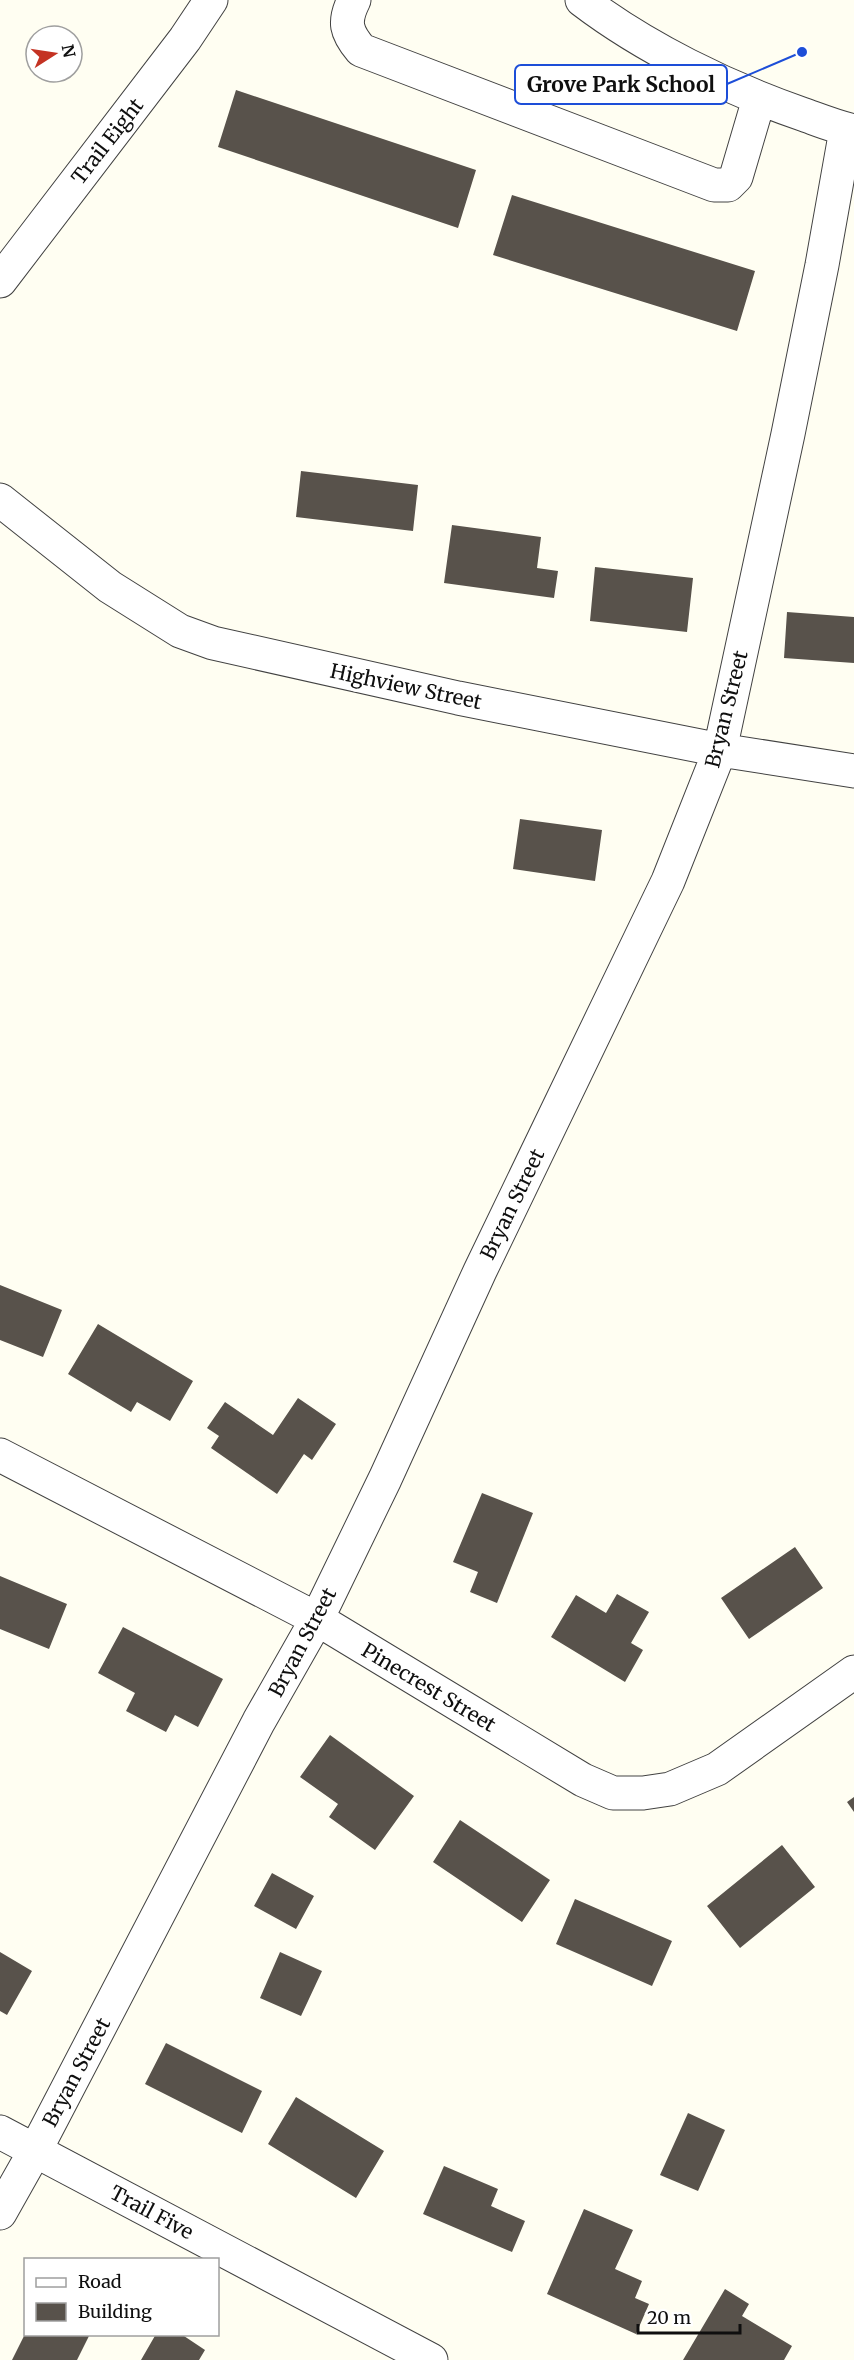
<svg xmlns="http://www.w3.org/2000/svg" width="854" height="2360" font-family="Merriweather,serif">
<rect width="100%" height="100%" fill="#fffef2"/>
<!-- building -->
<path fill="#58524b" d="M236 90 476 170 458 228 218 147Z
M512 195 755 271 737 331 493 255Z
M301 471 418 485 413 531 296 517Z
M452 525 541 537 537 568 558 571 554 598 444 583Z
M595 567 693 578 687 632 590 621Z
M787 612 854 617V663L784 658Z
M520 819 602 830 595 881 513 869Z
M0 1285 62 1310 43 1357 0 1340Z
M98 1324 193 1381 170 1421 137 1402 131 1412 68 1374Z
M298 1398 336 1424 312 1460 304 1454 277 1494 211 1448 219 1436 207 1428 225 1402 273 1435Z
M482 1493 533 1513 497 1603 470 1592 478 1572 453 1562Z
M795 1547 823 1588 749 1639 721 1598Z
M0 1576 67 1604 49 1649 0 1629Z
M617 1594 649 1612 631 1643 643 1650 625 1682 551 1637 576 1595 606 1613Z
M123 1627 223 1679 198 1727 175 1715 166 1732 126 1711 135 1693 98 1673Z
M330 1735 414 1796 375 1850 329 1817 338 1804 300 1777Z
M854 1797V1812L847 1802Z
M460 1820 550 1880 522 1922 433 1862Z
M782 1845 815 1887 740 1948 707 1906Z
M272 1873 314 1896 296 1929 254 1906Z
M575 1899 672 1941 652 1986 556 1944Z
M0 1952 32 1971 7 2015 0 2011Z
M280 1952 322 1971 301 2016 260 1998Z
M166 2043 262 2091 242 2133 145 2084Z
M296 2097 384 2151 356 2198 268 2144Z
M688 2113 725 2130 698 2191 660 2175Z
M444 2166 498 2189 491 2206 525 2221 512 2252 423 2214Z
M584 2209 633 2230 615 2269 642 2281 635 2298 649 2304 636 2334 547 2294Z
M725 2289 749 2304 742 2316 792 2346 784 2360H683Z
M25 2334H90L77 2360H12Z
M156 2334H181L205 2350 199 2360H141Z"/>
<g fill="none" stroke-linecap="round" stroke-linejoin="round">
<!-- minor casing -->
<g stroke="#424242" stroke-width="35">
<path id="minor" d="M354 0C343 22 346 32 361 50L714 185H728L736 177 759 99
M582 0C645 48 727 88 802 114 819 120 836 127 854 131
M0 281 185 39 211 0
M0 500 110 587 180 631 213 643 458 698 720 750 854 771
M0 1455 317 1619 583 1780 613 1793H643L670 1789 717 1769 854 1672
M0 2132 431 2360
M0 2213 36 2149 259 1721 317 1619 385 1479 480 1271 668 881 720 750 788 434 822 265 846 130"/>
</g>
<!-- minor -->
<use href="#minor" stroke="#fff" stroke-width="33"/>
</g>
<g text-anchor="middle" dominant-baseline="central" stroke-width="6" stroke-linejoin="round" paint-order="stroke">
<!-- street labels -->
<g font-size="20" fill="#0f0f0f" stroke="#fff">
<text transform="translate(107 141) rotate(-52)">Trail Eight</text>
<text transform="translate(406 686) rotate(12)">Highview Street</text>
<text transform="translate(726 709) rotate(-76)">Bryan Street</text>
<text transform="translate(512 1204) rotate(-64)">Bryan Street</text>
<text transform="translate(302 1642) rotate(-62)">Bryan Street</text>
<text transform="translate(429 1687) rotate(31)">Pinecrest Street</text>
<text transform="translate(76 2072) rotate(-62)">Bryan Street</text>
<text transform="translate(152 2212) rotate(28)">Trail Five</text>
</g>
</g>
<!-- callouts -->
<path fill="none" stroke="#1d4ed8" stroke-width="2" d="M802 52L727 84"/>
<circle fill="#1d4ed8" stroke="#fff" stroke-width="2" cx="802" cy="52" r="6"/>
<rect fill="#fff" stroke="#1d4ed8" stroke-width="2" x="515" y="65" width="212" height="39" rx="6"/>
<g font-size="21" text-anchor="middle" font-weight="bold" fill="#0f0f0f">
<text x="621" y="92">Grove Park School</text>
</g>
<!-- legend -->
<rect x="24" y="2258" width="195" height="78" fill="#ffffff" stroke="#9f9f9f" stroke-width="1.5"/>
<rect x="36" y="2278" width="30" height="9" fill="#ffffff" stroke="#9f9f9f" stroke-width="1.5"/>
<text x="78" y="2288" font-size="18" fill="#0f0f0f">Road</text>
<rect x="36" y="2303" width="30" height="18" fill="#58524b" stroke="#9f9f9f" stroke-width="1.5"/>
<text x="78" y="2318" font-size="18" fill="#0f0f0f">Building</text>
<!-- north arrow -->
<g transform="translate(54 54) rotate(78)"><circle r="28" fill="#ffffff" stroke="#9f9f9f" stroke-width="1.5"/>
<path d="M0-4.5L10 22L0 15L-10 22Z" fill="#c43323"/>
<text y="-9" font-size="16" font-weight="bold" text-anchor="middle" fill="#0f0f0f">N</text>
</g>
<!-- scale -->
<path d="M638 2324v9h102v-9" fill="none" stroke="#0f0f0f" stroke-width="3"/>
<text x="647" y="2324" font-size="18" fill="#0f0f0f" stroke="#ffffff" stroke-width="4.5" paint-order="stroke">20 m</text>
</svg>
